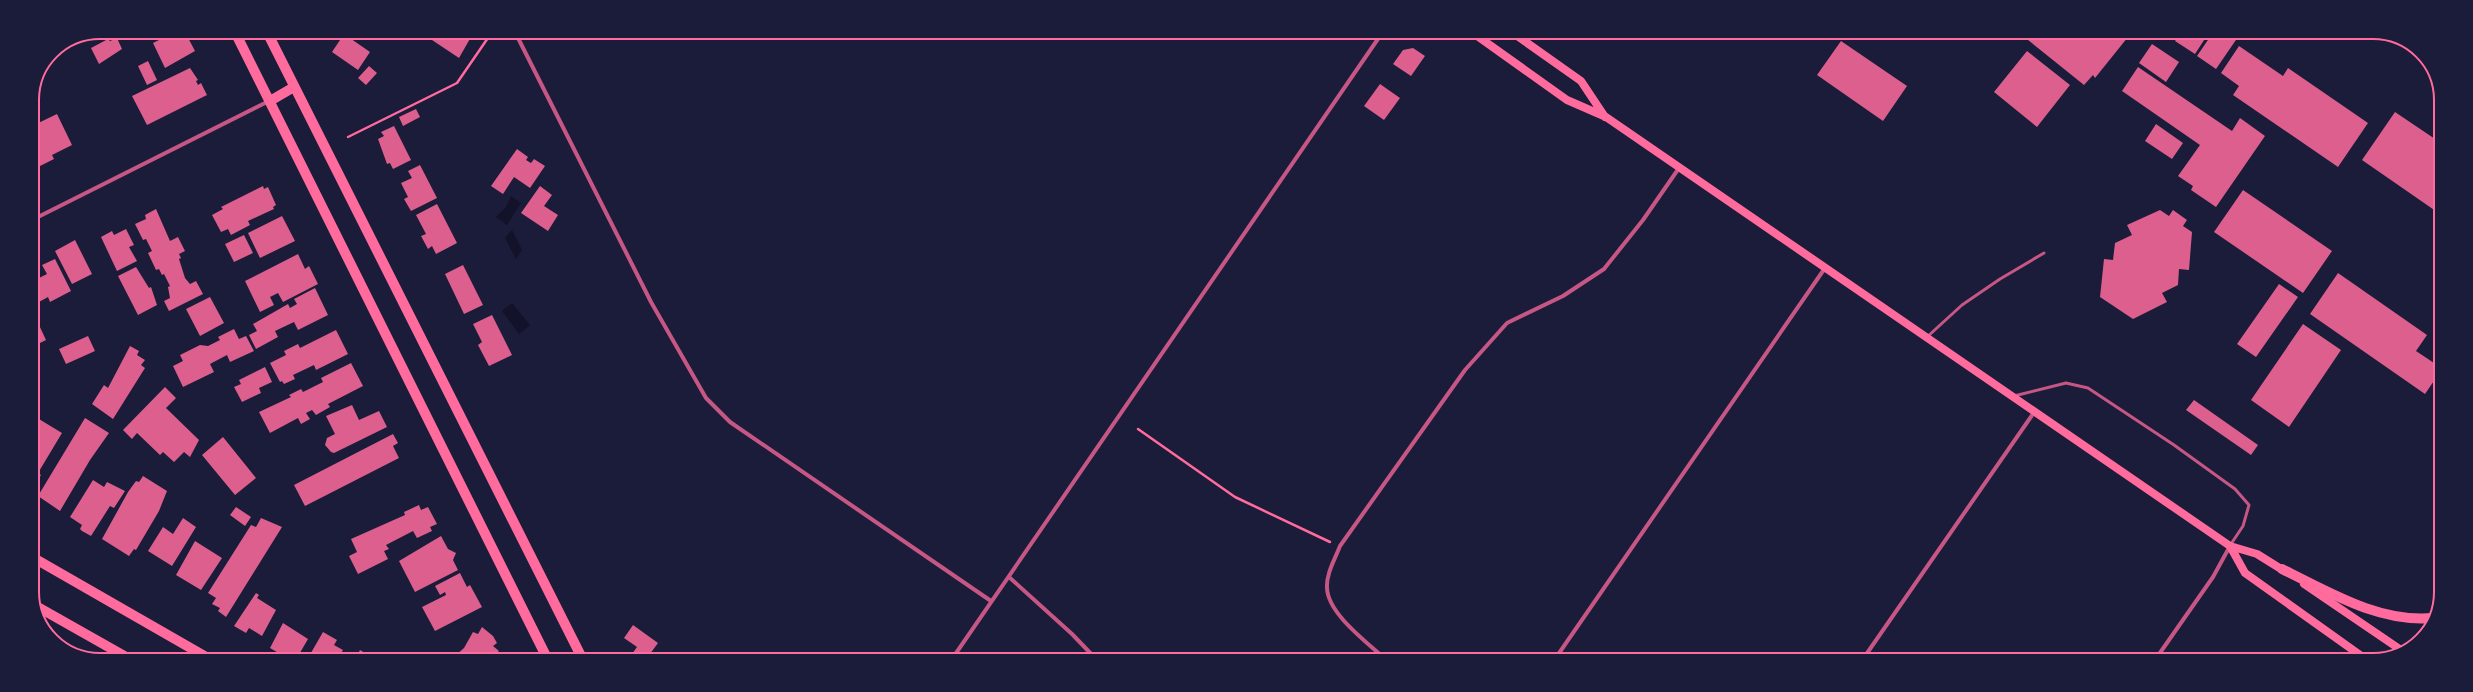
<svg xmlns="http://www.w3.org/2000/svg" width="2473" height="692" font-family="'DM Sans',sans-serif">
<rect width="100%" height="100%" fill="#1b1b3a"/>
<!-- water -->
<path fill="#12122b" d="M511 196 521 203 507 225 496 217 506 207Z
M512 230 522 250 516 259 505 238Z
M512 303 530 325 519 334 502 311Z"/>
<!-- building -->
<path fill="#dd5f8e" d="M175 32H185L195 51 165 68 153 43Z
M437 32H465L471 37 459 58 432 40Z
M344 34 370 52 358 70 332 52Z
M2025 34H2124L2128 37 2095 78 2093 75 2084 85 2023 36Z
M2180 34H2208L2195 54 2175 41Z
M2212 34H2234L2238 37 2216 69 2197 56Z
M117 38 122 49 99 64 91 48 108 39 110 41Z
M1841 41 1907 86 1883 121 1817 75Z
M2152 44 2179 62 2166 82 2139 63Z
M2239 46 2283 76 2288 68 2368 123 2338 167 2233 95 2239 86 2221 73Z
M1413 48 1425 56 1411 76 1393 64 1403 50Z
M2027 51 2070 85 2037 127 1994 92Z
M148 61 157 80 147 85 138 66Z
M369 66 377 73 366 85 358 78Z
M2138 67 2232 131 2240 118 2265 136 2216 207 2191 190 2193 186 2178 176 2200 145 2122 91Z
M190 68 198 80 196 81 198 85 201 83 207 95 147 125 132 96Z
M1380 84 1400 98 1384 120 1364 106Z
M416 109 420 117 403 126 399 117Z
M2395 112 2441 143 2440 214 2362 160Z
M57 114 72 145 52 155 54 159 34 169 32 126Z
M2156 124 2183 143 2172 159 2145 141Z
M394 126 411 160 393 169 390 163 387 164 378 139 384 136 381 132Z
M517 149 528 157 526 160 531 163 534 159 545 166 530 188 514 177 503 194 491 186Z
M420 165 437 198 411 211 404 199 408 197 401 183 412 178 408 171Z
M263 186 264 189 268 187 276 205 273 207 274 209 248 221 250 225 231 235 228 229 221 232 212 215 223 209 221 207Z
M540 186 552 195 544 206 558 215 548 231 521 213Z
M2243 190 2332 251 2303 293 2214 232Z
M437 204 457 243 436 254 432 246 428 249 421 236 426 234 416 215Z
M156 209 170 241 178 237 185 251 179 254 181 258 179 259 185 278 190 284 196 281 203 294 169 311 164 301 170 298 168 287 170 286 164 274 162 275 159 269 156 270 148 253 152 251 146 239 143 240 135 224 146 219 145 215Z
M2160 210 2169 216 2173 210 2187 220 2183 226 2192 232 2189 270 2179 269 2178 285 2162 293 2167 302 2133 319 2100 297 2104 259 2113 260 2115 243 2132 235 2127 225Z
M282 216 295 241 260 258 248 233Z
M126 229 134 245 129 247 137 261 117 271 101 237 112 231 114 235Z
M244 235 253 253 234 262 225 244Z
M75 240 92 274 72 284 55 251Z
M298 254 305 269 309 266 318 284 283 302 278 293 270 297 274 305 260 312 245 281Z
M55 259 71 291 50 302 48 297 39 302 34 291 37 289 33 281 47 274 42 265Z
M463 265 483 305 464 314 445 274Z
M136 267 149 288 151 287 157 305 138 315 118 276Z
M2338 273 2427 335 2416 351 2440 367V372L2425 394 2310 314Z
M2279 284 2298 297 2256 357 2237 344Z
M315 288 328 315 298 330 294 322 275 331 278 337 256 349 249 335 257 331 253 324 288 304 290 308 297 304 294 299Z
M210 297 224 323 200 336 186 309Z
M32 310 46 340 32 347Z
M492 315 512 355 489 366 478 345 482 342 473 324Z
M2303 324 2341 350 2289 427 2251 400Z
M234 329 239 339 246 336 254 351 230 362 227 355 210 364 214 372 183 387 173 366 183 361 180 355 200 345 208 346 220 340 218 337Z
M336 330 348 354 316 370 314 365 293 375 295 379 284 384 282 381 280 382 270 363 286 355 284 351 298 344 300 348Z
M88 336 95 351 66 364 59 349Z
M130 346 139 351 137 355 145 360 141 365 145 368 113 419 92 404 104 385 108 388Z
M351 363 363 386 328 404 330 407 316 415 312 410 306 413 310 419 301 424 298 418 270 433 259 412 291 397 289 395 301 389 303 392 323 382 321 378Z
M265 367 272 382 259 388 261 393 242 402 234 387 241 384 239 380Z
M165 387 176 398 166 408 199 440 190 457 184 452 174 462 163 452 160 455 137 433 132 439 123 430Z
M2194 400 2258 445 2251 455 2186 410Z
M352 405 359 420 379 411 387 427 334 453 331 452 325 445 327 438 335 434 326 416Z
M34 416 62 433 38 473 41 475 32 491Z
M85 418 109 433 90 460 60 511 38 496Z
M393 434 398 443 393 446 399 458 305 506 294 485Z
M223 437 256 478 235 495 202 455Z
M143 476 167 491 159 511 136 550 134 549 129 556 102 539 128 492 136 481 139 482Z
M93 480 104 487 107 482 125 491 114 508 110 506 91 536 82 531 80 529 82 525 70 517Z
M419 505 421 510 428 507 437 524 430 527 432 531 417 538 413 531 386 545 389 549 384 551 388 559 358 574 349 556 357 552 351 539 405 515 404 512Z
M236 507 251 517 245 526 230 515Z
M183 518 196 527 172 566 148 551 163 527 173 534Z
M261 518 282 527 226 617 218 611 220 608 212 604 216 598 208 593 251 525 256 527Z
M441 536 448 549 456 553 453 560 458 570 415 592 399 561Z
M195 541 222 558 201 590 176 575Z
M460 573 467 587 470 585 482 607 435 631 422 607 446 595 445 592 440 595 435 586Z
M256 593 259 595 257 598 276 610 262 636 249 628 246 633 234 626Z
M283 623 308 639 297 658H287L270 648Z
M633 625 658 643 647 658H629L637 647 624 638Z
M482 627 493 636 497 643 493 646 499 651 491 658H459L456 655 464 648 473 632 478 634Z
M323 632 337 640 334 645 343 650 338 658H308Z
M360 650 373 658H356Z"/>
<g fill="none" stroke-linecap="round" stroke-linejoin="round">
<!-- path -->
<path stroke="#ff6b9d" stroke-width="2.5" d="M348 137 457 83 492 32
M1138 429 1235 497 1330 542"/>
<!-- service -->
<path stroke="#c65784" stroke-width="3" d="M1927 337 1962 305 2000 279 2044 253
M2014 396 2066 383 2088 388 2174 445 2235 489 2249 505 2243 526 2231 544"/>
<!-- minor -->
<path stroke="#c65784" stroke-width="4" d="M515 32 651 302 706 398 730 422 991 601
M32 220 269 101
M1009 577 1072 634 1096 659
M952 659 1382 33
M1385 659C1367 642 1328 614 1327 588 1326 574 1335 559 1340 546L1465 370 1507 323 1563 296 1604 269 1643 220 1679 168
M1555 659 1825 268
M1863 659 2035 411
M2155 660 2213 577 2230 546"/>
<!-- secondary -->
<path stroke="#ff6b9d" stroke-width="8" d="M1473 33 1567 100 1606 117 2230 546 2257 554 2286 572
M1513 33 1581 81 1605 117
M2230 546 2245 573 2367 660
M2304 584 2401 650"/>
<!-- primary -->
<path stroke="#ff6b9d" stroke-width="10" d="M235 32 547 658
M267 32 582 658
M270 101 294 87
M32 557 208 658
M2282 569C2329 592 2379 623 2433 618
M36 606 128 658"/>
</g>
<!-- crop -->
<path d="M0 0H2473V692H0ZM100 39H2373A61 61 0 0 1 2434 100V592A61 61 0 0 1 2373 653H100A61 61 0 0 1 39 592V100A61 61 0 0 1 100 39Z" fill="#1b1b3a" fill-rule="evenodd"/>
<path fill="none" stroke="#ff6b9d" stroke-width="2" d="M100 39H2373A61 61 0 0 1 2434 100V592A61 61 0 0 1 2373 653H100A61 61 0 0 1 39 592V100A61 61 0 0 1 100 39Z"/>
</svg>
